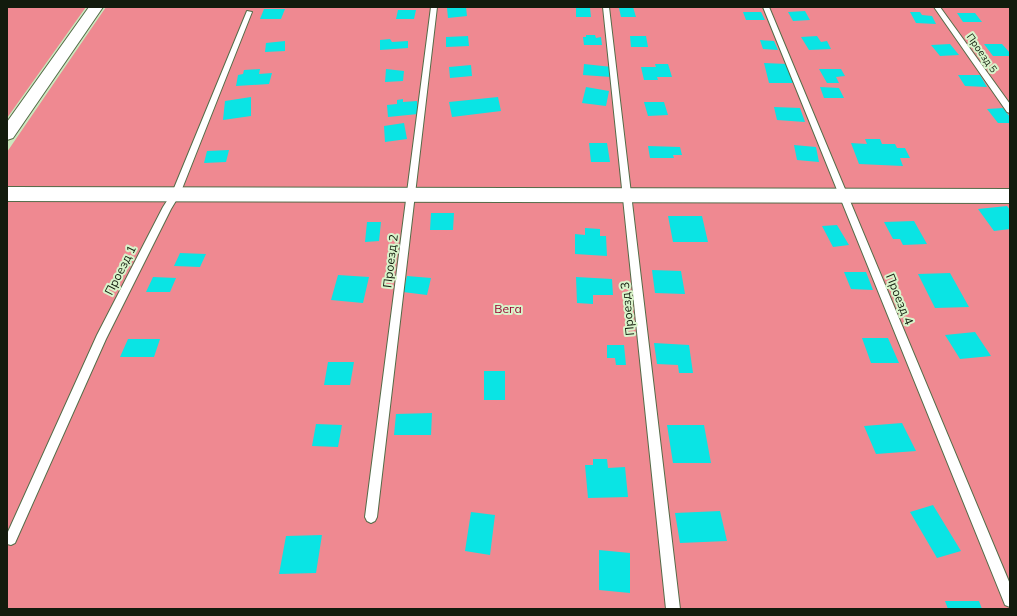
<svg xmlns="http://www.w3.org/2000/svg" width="1017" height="616" font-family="Mulish,sans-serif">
<rect width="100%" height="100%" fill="#cce7be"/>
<!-- green -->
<path fill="#ef8991" d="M7 7H86L7 118Z
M106 7H1010V609H7V152Z"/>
<!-- building -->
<path fill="#0ae4e4" d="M466 7 467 16 448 18 447 8Z
M633 7 636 17H621L619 8Z
M576 8H590L591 17H576Z
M264 9H285L281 19H260Z
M398 10H416L414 19H396Z
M805 11 810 20 793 21 788 12Z
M743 12H761L765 20H746Z
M910 12H920L922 15 932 16 936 24 916 23Z
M957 13H975L982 22H963Z
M586 35H595L596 38 601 37 602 45H584L583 37H586Z
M468 36 469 46 446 47V37Z
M630 36H646L648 47H631Z
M817 36 821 42 827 41 831 49 809 50 801 37Z
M390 39 392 42 408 41V48L380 50V40Z
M760 40 774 41 778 50 763 49Z
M285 41V51L265 52 266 43Z
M950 44 959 55 940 56 931 45Z
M984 44H1002L1010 53V56H993Z
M764 63 787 64 793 83H769Z
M584 64 612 67 611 77 583 75Z
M655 64H668L672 77H657L658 80H644L641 67H656Z
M471 65 472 76 450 78 449 67Z
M260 69 259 74 272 73 269 84 236 86 238 75 243 74 244 70Z
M386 69 404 71 403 81 385 82Z
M819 69H841L845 76 836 77 839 83H827Z
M958 75H980L987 87 965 86Z
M586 87 609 91 606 106 582 103Z
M820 87 839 88 844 98H824Z
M251 97V116L223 120 225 101Z
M498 97 501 111 452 117 449 102Z
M403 99V102L417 101 418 114 388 117 387 105 397 104V100Z
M644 102H664L668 115 648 116Z
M774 107 800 108 805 122 777 120Z
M1003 108 1010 117V123H998L987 109Z
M404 123 407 139 385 142 384 126Z
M865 139H880L882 144H895L897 148H905L910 158H900L903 166 859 164 851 143 867 144Z
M589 143H607L610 162H591Z
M794 145 816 147 819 162 797 160Z
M648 146 680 147 682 155H673L674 158H650Z
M229 150 226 162 204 163 207 151Z
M1007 206 1010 210V229L994 231 978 209Z
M431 213H454L453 230H430Z
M668 216H702L708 242H673Z
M914 221 927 244 903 245 900 239H893L884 222Z
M367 222H381L379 241 365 242Z
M837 225 849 245 833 247 822 226Z
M585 228 600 229V236H606L607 256 575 254V234L585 235Z
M180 253 206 254 200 267 174 266Z
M652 270 681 271 685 294 655 293Z
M844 272H866L873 290 851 289Z
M950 273 969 307 935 308 918 274Z
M338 275 369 277 363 303 331 300Z
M407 276 431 278 427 295 403 292Z
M153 277 176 278 170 292H146Z
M576 277 612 279 613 295H593V304L577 303Z
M975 332 991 356 960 359 945 335Z
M862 338H888L899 363H871Z
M128 339H160L154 357H120Z
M654 343 689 345 693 373H679L678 365 657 364Z
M607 345H624L626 365H616L615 358H607Z
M328 362H354L350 385H324Z
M484 371H505V400H484Z
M432 413 431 435H394L396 414Z
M902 423 916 451 876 454 864 426Z
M316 424 342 425 338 447 312 446Z
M667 425H704L711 463H673Z
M593 459H607L608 468 625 467 628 497 588 498 585 465H593Z
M933 505 961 551 937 558 910 512Z
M720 511 727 541 680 543 675 513Z
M471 512 495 515 490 555 465 551Z
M322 535 316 573 279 574 286 536Z
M599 550 630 553V593L599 590Z
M945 601H979L982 609H948Z"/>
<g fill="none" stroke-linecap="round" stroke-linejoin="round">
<!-- service casing -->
<g stroke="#546b48" stroke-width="2">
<path id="service" d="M431 7H437L377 517 375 521 371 523 367 521 365 517Z
M603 7H609L680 609H666Z
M763 7H769L1010 584V607L1005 605 1003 600Z
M934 7H940L1010 104V113L1007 112Z
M247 11 252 12 180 194 171 209 106 339 15 543 11 545 7 544V534L97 335 163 207 172 193Z"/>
</g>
<!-- minor casing -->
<g stroke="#546b48" stroke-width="2">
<path id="minor" d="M89 7H103L13 138 7 140V122Z
M7 187 1010 189V203L7 201Z"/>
</g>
<!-- service -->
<use href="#service" fill="#fff" fill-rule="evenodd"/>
<!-- minor -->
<use href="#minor" fill="#fff" fill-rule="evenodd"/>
</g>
<g text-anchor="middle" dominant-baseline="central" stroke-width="4" stroke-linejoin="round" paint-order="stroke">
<!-- far-street labels -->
<g font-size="10" fill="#121b0d" stroke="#d9f4cb">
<text transform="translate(982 53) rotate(55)">Проезд 5</text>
</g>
<!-- street labels -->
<g font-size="12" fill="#121b0d" stroke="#d9f4cb">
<text transform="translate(390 261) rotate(-83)">Проезд 2</text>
<text transform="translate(120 270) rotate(-63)">Проезд 1</text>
<text transform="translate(900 299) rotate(68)">Проезд 4</text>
<text transform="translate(627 309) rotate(-96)">Проезд 3</text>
</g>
<!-- park labels -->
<g font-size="12" fill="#96002f" stroke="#d9f4cb">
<text x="508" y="308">Вега</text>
</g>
</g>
<!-- border -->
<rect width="1017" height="616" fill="none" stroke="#121b0d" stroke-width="16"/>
</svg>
